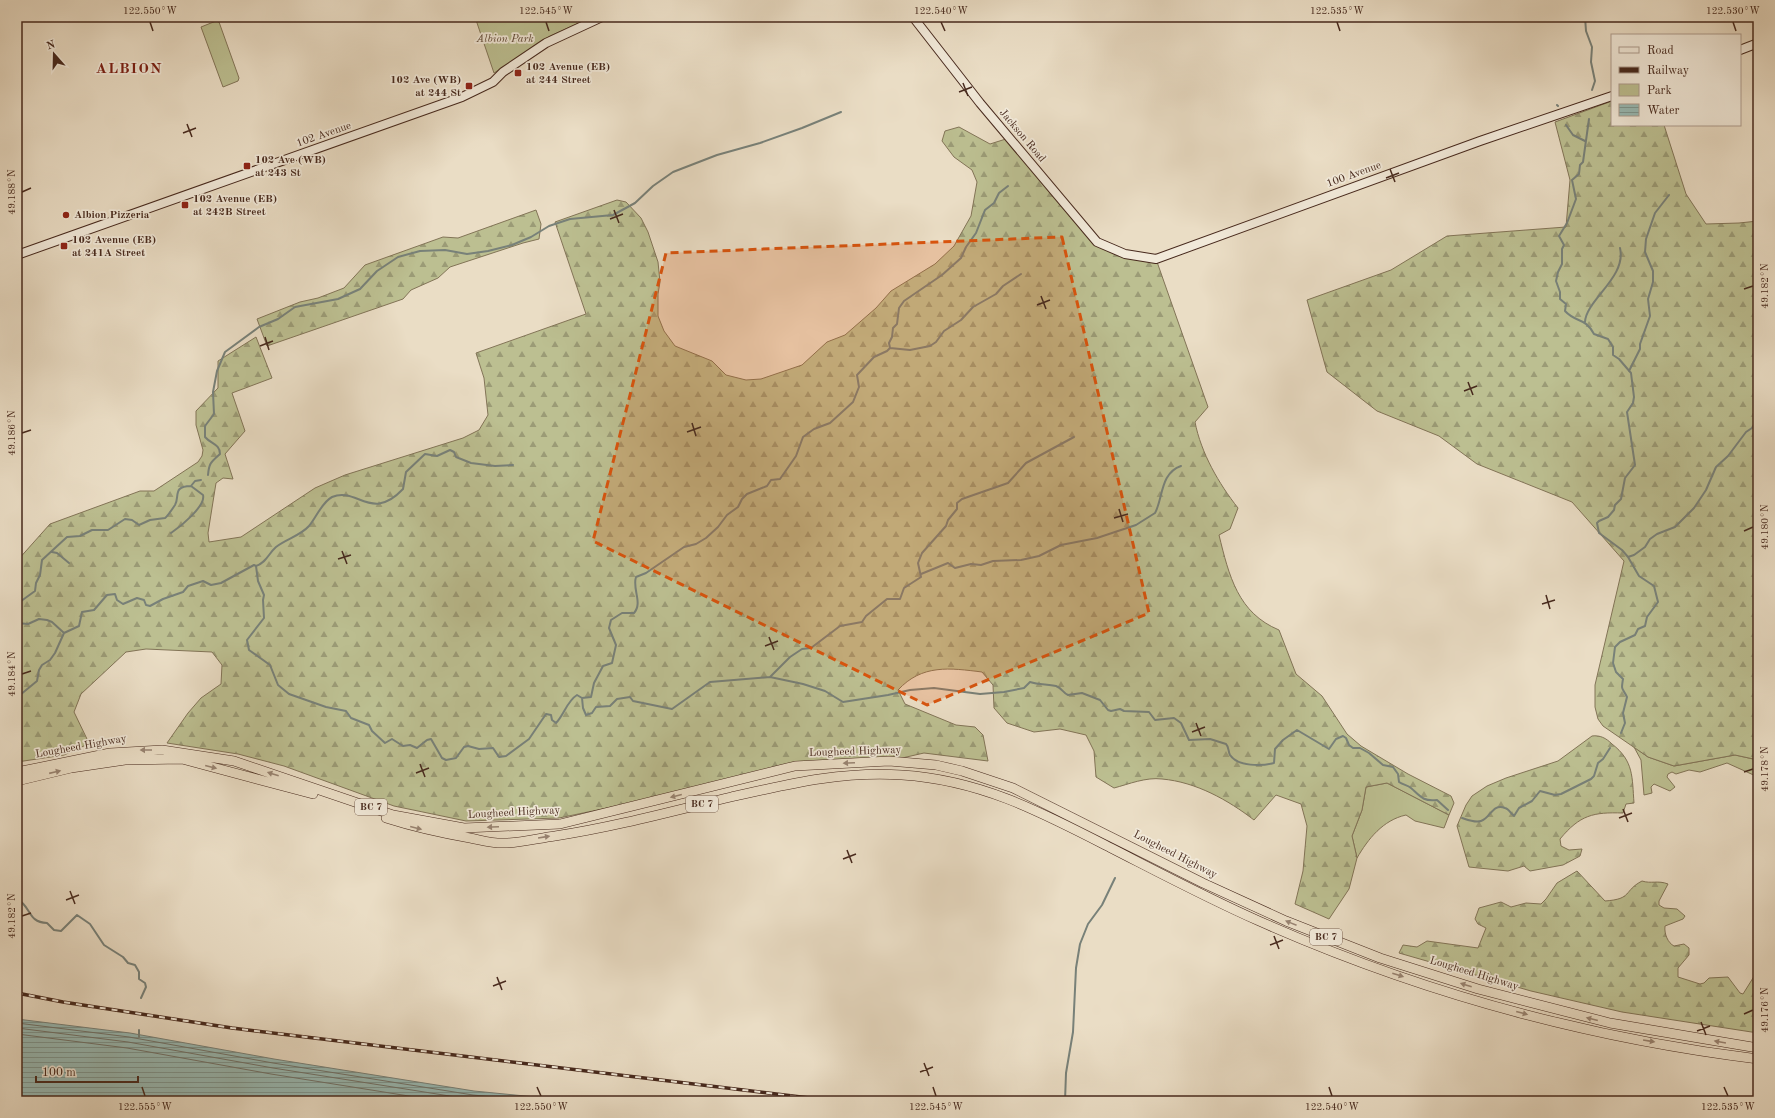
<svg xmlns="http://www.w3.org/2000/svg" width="1775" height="1118" font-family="'Old Standard TT',serif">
<defs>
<pattern id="forest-firs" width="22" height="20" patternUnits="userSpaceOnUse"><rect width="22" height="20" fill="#bcbf91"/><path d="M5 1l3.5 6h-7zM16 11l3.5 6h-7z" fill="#9b9b76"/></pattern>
<pattern id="water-rules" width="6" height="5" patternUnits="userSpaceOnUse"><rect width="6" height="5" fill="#98bbb6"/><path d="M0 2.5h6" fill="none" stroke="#7e9893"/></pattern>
</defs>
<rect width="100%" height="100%" fill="#eaddc5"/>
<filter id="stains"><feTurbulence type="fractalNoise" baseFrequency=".005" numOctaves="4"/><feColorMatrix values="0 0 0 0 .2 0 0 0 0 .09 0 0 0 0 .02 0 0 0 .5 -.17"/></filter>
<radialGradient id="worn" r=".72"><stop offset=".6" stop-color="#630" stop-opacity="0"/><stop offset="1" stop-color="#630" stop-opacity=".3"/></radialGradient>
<!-- green -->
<path fill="#bcbf91" stroke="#827457" d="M475 17H592L550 36 494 73Z
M216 21 219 22 239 78 238 81 223 87 201 27Z
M1634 747 1648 757 1674 766 1735 755 1758 760V777L1727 763 1700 772 1689 770 1676 774 1672 772 1668 774 1667 777 1675 787 1670 791 1654 784 1651 787 1652 793 1644 795 1641 760Z
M1387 783 1449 815 1444 828 1415 821 1406 815C1383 820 1368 839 1357 858L1352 836 1362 810 1366 787Z"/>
<!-- forest -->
<path fill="url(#forest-firs)" stroke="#827457" d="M1612 101V125H1664L1686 194 1706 224 1739 223 1758 221V760L1735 755 1674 766 1648 757 1603 726 1598 719 1595 707V685L1624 561 1572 502 1477 464 1439 436 1377 411 1327 372 1307 300 1391 270 1447 236 1566 227 1570 180 1555 122Z
M959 127 990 144 1009 138 1097 242 1156 259 1208 407 1195 422C1201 453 1219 484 1238 508L1230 529 1219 535C1229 576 1238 613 1279 630L1296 674 1322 696 1347 734 1361 746 1408 774 1451 796 1454 803 1449 815 1387 783 1366 787 1362 810 1352 836 1357 858 1349 889 1329 919 1295 904 1303 871 1307 826 1301 804 1276 795 1254 820C1228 800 1196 782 1162 779 1146 777 1129 784 1114 788L1096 777 1094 751 1086 735 1060 729 1034 732 1007 723 994 708 993 685 982 672C950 668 922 664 898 690L905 704 956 725 975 727 983 735 988 761 924 753 889 761 795 766 727 783 559 818 466 821 394 806 284 766 238 754 167 743 188 713 201 698 221 684 222 665 212 652 146 649 126 652 81 694 74 712 87 739 86 745 64 755 17 762V561L50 524 140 491H154L198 462 202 456 203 450 196 425V411L218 388V361L256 337 272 378 232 393 245 431 225 454 233 479 223 478 216 483 208 533 209 542 241 537 315 488 345 475 463 438 479 430 488 415 484 378 476 353 586 314 555 222 617 200 626 202 641 218 648 232 658 262 660 282 658 294V316L664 331 675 346 712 361 726 375 746 380 761 379 802 365 827 342 845 335 876 308 891 291 935 264 954 246 971 216 977 182 972 170 954 157 942 141 945 131Z
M536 210 541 224 539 239 523 243 450 267 438 278 411 290 403 299 267 346 257 319 300 302 318 298 344 288 365 265 443 237 458 238Z
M1592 736C1600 735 1606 738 1612 744 1634 761 1632 777 1634 803L1626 804 1623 813C1593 812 1580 815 1560 839L1561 846 1569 850 1582 849 1580 856 1563 865 1530 871 1524 866 1508 871 1469 867 1457 826 1466 805 1472 796 1487 786 1506 778 1558 761Z
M1577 871 1605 901C1633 899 1623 891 1642 881 1651 884 1658 880 1668 884L1659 901V905L1664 908 1677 909 1685 916 1683 919 1665 926C1664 934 1668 943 1674 946L1684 944 1689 948V955L1678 968V977L1700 984 1704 983 1709 978 1728 977 1740 993 1743 994 1758 970V1033L1622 1012 1531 991 1399 953 1403 945 1417 947 1427 941 1478 948 1486 928 1478 924 1475 919 1479 908 1501 902 1511 907 1526 903 1541 904 1546 899 1557 883Z"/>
<!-- water -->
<path fill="url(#water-rules)" stroke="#788179" d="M17 1019 130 1033 274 1059 474 1091 576 1101H17Z"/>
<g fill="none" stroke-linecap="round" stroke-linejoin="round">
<!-- shore -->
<path stroke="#70726a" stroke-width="1" d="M17 1023 129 1037 273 1063 473 1095 534 1101
M17 1028 128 1042 273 1068 481 1101
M17 1034 127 1048 271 1074 440 1101"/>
<!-- stream -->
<path stroke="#788179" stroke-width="2" d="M1585 17 1586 31 1592 47 1591 62 1595 81 1592 90
M1557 105 1558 106
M1589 119 1583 162 1580 165 1579 174 1572 180 1576 199 1567 223 1559 236 1564 245 1562 249V264L1558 272 1556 281 1560 292V299L1566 304 1565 311C1576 323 1585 317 1594 334L1608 339 1613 347V355L1619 359 1631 373 1634 397 1633 403 1627 412 1635 465 1625 478 1621 499 1615 505 1614 510 1608 517 1599 521 1597 523 1599 533 1622 550 1628 557 1639 576 1654 586 1658 602 1647 617 1645 626 1638 629 1635 635 1620 642 1615 647 1613 663 1616 672 1623 679C1621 691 1622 687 1627 697L1623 713 1625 723 1621 733
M1566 125 1573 135 1585 141
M1585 322C1586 300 1627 277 1620 248
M890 348 910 350 930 346 936 342 944 331 961 320 973 307 996 294 1003 286 1021 274
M1629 371 1640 349V344L1650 316 1648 299 1653 282V271L1645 252 1646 239 1655 213 1669 195
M208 475C209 463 211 462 220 454 220 444 211 444 205 437V426L214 414 213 392 217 371 225 352 259 327 278 319 295 307 338 299 360 289 377 271 398 257 420 251 445 250 467 254 488 251 512 245 531 237 549 226 570 219 613 215 635 203 653 186 673 172 717 155 760 143 802 128 841 112
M171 533C180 527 206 506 203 495L191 486
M52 552 57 553 69 563
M1628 557 1634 555 1645 547 1650 539 1657 534 1675 527 1694 508 1706 490 1716 467 1728 456 1746 432 1752 428 1758 417
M256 566C267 562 268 554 276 547 286 539 300 536 309 526 316 518 322 502 332 497 357 486 371 523 403 489L406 472 425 454 437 456 450 450 454 452 456 457 471 463 495 466 513 465
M921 574 948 563 955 568 971 564 981 565 993 561 1021 560 1039 556 1061 545 1097 538 1136 525 1155 513C1163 499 1160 473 1181 466
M17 604 35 591 36 583 40 575 42 560 67 537 80 536 92 530H108L125 519 132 520 139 525 150 520 165 518C167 517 173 508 175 505 180 497 172 486 191 486L195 481 201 480
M17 623 28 624 39 619 47 620 52 622 64 633
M770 677 790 657 802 649 811 648 840 626 862 622 866 616 887 599H900L904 588 921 577 918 563 922 553 946 526 948 520 957 509V503L962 499 1008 483 1026 463 1074 437
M582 698 591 697 594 683 603 666 612 663 616 645 609 628 611 620 622 613H634C643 603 632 589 636 577L646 573 684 547 696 544 706 538 718 527 727 515 738 507 742 499 747 494 767 486 771 480 780 479 796 456 803 437 814 429 830 423 853 402 859 387 857 375 874 357 887 351 890 348 889 343 892 337 893 328 897 324 899 308 904 301 942 275 961 258 966 247 976 233 985 210 994 203 999 193 1008 186
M17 701 20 695 37 681 39 670 42 665 50 660 55 653 64 633 79 626 82 612 94 610 107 595 115 594 117 600 123 604 137 598 144 600 146 605 150 606 163 599 183 592 188 586 203 581 211 585 221 583 254 565 256 566 258 581 264 595 263 600 264 618 247 640 249 650 270 665 278 685 289 694 326 707 346 711 351 718 369 725 372 731 385 743 392 739 403 746 410 745 417 748 427 740 431 739 442 758 446 760 456 758 464 747 468 746 479 749 493 748 499 757 506 756 529 739 546 714 551 715 552 720 556 723C564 715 567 701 577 695L582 698 583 708 586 715 592 713 596 707 610 706 617 699 630 697 633 701 672 709 710 682 770 677 803 684 825 691 843 702 888 695 910 690 934 688 980 694 1004 692 1024 688 1030 682C1039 685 1047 684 1056 686 1062 688 1063 693 1068 695L1082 693 1100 700 1108 710 1111 711 1120 709 1124 711 1149 712 1155 720 1174 718 1181 723 1189 740 1210 739 1226 744C1229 747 1228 751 1230 755 1238 767 1262 766 1274 763L1275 749 1283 740 1297 730 1329 749 1336 739 1343 736 1346 738 1349 745 1353 748H1360L1369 753 1383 765 1393 767 1398 774 1399 782C1403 785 1408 785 1411 788 1420 796 1423 802 1437 800L1448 810
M1462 818C1468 820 1475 823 1481 821 1491 818 1492 803 1505 808 1509 809 1511 814 1514 816L1519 808 1532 801 1540 791 1555 795 1561 794 1591 779 1594 776 1598 763 1603 759 1610 748
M17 899C32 907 27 922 47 923L54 930 61 931 77 915 90 924 104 945 123 957 128 963 135 965 139 972V979L145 983 146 987 141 998
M139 1037V1030
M1065 1101 1066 1073 1073 1032 1076 968 1080 944 1088 924 1102 905 1115 878"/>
<!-- secondary casing -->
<g stroke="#47291d" stroke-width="10">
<path id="secondary" d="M913 17 980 103 1097 242 1125 254 1156 259 1480 141 1612 96
M1740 50 1758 43
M17 255 462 97 493 82 503 72 546 43 602 17"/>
</g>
<!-- trunk casing -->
<g stroke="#47291d" stroke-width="10">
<path id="trunk" d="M17 772 110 753 162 750 234 761 393 815 464 828 560 824 795 766 889 761 936 765 962 771 1013 788 1203 883 1286 921 1380 958 1478 989 1610 1023 1758 1048
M17 781 71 768 125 760 182 759 313 794
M386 818C414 827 441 833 470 838 481 840 494 844 505 843 522 843 539 838 555 836 614 827 673 811 731 797 789 784 841 771 902 775 981 780 1041 812 1111 848 1160 873 1209 899 1259 921 1417 991 1587 1038 1758 1059"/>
</g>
<!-- secondary -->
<use href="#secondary" stroke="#f1e9d9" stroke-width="8"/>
<!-- trunk -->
<use href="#trunk" stroke="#eaddc5" stroke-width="9"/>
<!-- rail casing -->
<g stroke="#47291d" stroke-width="3.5">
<path id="rail" d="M17 993 63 1002 232 1028 834 1101"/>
</g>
<!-- rail -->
<use href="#rail" stroke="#f1e9d9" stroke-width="2" stroke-dasharray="6" stroke-linecap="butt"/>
</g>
<!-- one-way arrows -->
<defs><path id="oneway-solid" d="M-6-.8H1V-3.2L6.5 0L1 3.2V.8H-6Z"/></defs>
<g fill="#988371">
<use href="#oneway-solid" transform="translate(146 750) rotate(180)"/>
<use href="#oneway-solid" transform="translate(849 763) rotate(177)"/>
<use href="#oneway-solid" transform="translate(211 767) rotate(14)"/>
<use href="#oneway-solid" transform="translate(55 772) rotate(-13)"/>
<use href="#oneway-solid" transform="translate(273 774) rotate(-162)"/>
<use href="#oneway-solid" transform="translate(676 796) rotate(166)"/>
<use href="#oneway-solid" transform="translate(493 827) rotate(177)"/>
<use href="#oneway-solid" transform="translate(416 828) rotate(14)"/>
<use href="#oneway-solid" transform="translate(544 837) rotate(-9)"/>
<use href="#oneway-solid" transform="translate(1291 923) rotate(-158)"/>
<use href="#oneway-solid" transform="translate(1398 975) rotate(18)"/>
<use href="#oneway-solid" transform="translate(1466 985) rotate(-162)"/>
<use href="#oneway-solid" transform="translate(1522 1013) rotate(15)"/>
<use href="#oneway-solid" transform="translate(1592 1019) rotate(-166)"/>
<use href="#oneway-solid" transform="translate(1649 1041) rotate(9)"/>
<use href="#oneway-solid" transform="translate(1720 1042) rotate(-170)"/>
</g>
<!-- marked area -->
<path fill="#d8540e" fill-opacity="0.2" stroke="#d8540e" stroke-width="3" stroke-dasharray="8 5" stroke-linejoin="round" d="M1062 237 1149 613 927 705 593 541 666 253Z"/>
<!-- ticks -->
<path fill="none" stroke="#47291d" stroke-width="1.5" d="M150 22 153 31M546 22 549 31M941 22 945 31M1337 22 1340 31M1733 22 1736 31M963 83 968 96M959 92 972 87M187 124 192 137M183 133 196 128M1390 169 1395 182M1386 178 1399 173M22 192 31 188M614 210 619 223M610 219 623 214M1744 289 1753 286M1041 296 1046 309M1037 305 1050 300M265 337 269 350M260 346 273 341M1468 382 1473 395M1464 391 1477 386M692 423 696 436M687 432 701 427M22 433 31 430M1119 509 1123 522M1114 518 1128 514M1744 531 1753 527M342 551 347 564M338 559 351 555M1546 595 1550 609M1542 604 1555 600M769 637 774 650M765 646 778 641M22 674 31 671M1196 723 1201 736M1192 732 1205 727M420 764 425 777M1744 772 1753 769M416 773 429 768M1623 809 1628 822M1619 818 1632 813M847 850 852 863M843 859 856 854M70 891 75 904M66 900 79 895M22 916 31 913M1274 936 1279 949M1270 945 1283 940M497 977 502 990M493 986 506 981M1744 1014 1753 1010M1701 1022 1706 1035M1697 1031 1710 1026M924 1063 929 1076M920 1072 933 1067M142 1087 145 1096M537 1087 541 1096M933 1087 936 1096M1329 1087 1332 1096M1724 1087 1728 1096"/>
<!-- markers -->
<g fill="#8f2418" stroke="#f1e9d9" stroke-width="1.5">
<rect x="514" y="69" width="8" height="8" rx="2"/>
<rect x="465" y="82" width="8" height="8" rx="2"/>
<rect x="243" y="162" width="8" height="8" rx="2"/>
<rect x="181" y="201" width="8" height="8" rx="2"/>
<circle cx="66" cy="215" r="4"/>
<rect x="60" y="242" width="8" height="8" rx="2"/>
</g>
<g text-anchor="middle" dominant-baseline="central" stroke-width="3.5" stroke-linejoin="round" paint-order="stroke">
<!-- shield labels -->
<g fill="#f1e9d9" stroke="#7a6355" stroke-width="1">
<rect x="686" y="796" width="32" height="16" rx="3"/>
<rect x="355" y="799" width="32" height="16" rx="3"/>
<rect x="1310" y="929" width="32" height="16" rx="3"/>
</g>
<g font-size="10" font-weight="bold" fill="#47291d">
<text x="702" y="804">BC 7</text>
<text x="371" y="807">BC 7</text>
<text x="1326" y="937">BC 7</text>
</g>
<!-- park labels -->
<g font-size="11" font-style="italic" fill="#5e4734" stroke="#f1e9d9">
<text x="505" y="39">Albion Park</text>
</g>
<!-- poi labels -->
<g font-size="11" font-weight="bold" fill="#47291d" stroke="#f1e9d9" text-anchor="start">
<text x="526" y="67">102 Avenue (EB)<tspan x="526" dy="13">at 244 Street</tspan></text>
<text x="461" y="80" text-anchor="end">102 Ave (WB)<tspan x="461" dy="13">at 244 St</tspan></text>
<text x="255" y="160">102 Ave (WB)<tspan x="255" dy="13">at 243 St</tspan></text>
<text x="193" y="199">102 Avenue (EB)<tspan x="193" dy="13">at 242B Street</tspan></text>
<text x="74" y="215">Albion Pizzeria</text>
<text x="72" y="240">102 Avenue (EB)<tspan x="72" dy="13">at 241A Street</tspan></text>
</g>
<!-- street labels -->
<g font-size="11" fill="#47291d" stroke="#f1e9d9">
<text transform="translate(324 135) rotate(-19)">102 Avenue</text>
<text transform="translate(1022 136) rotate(50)">Jackson Road</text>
<text transform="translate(1354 175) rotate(-20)">100 Avenue</text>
<text transform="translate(81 747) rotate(-10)">Lougheed Highway</text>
<text transform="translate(855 752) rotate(-2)">Lougheed Highway</text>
<text transform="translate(514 813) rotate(-3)">Lougheed Highway</text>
<text transform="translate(1175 855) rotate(27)">Lougheed Highway</text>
<text transform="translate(1474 974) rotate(17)">Lougheed Highway</text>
</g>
<!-- district labels -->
<g font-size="15" font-weight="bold" letter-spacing="1" fill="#7a1f14" stroke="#f1e9d9">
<text x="129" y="69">ALBION</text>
</g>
</g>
<!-- margin -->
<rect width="1775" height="1118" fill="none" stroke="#eaddc5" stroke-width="44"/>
<!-- legend -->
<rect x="1611" y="34" width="130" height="92" fill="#f1e9d9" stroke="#ad9c8e"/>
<rect x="1619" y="47" width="20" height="6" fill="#f1e9d9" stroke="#ad9c8e"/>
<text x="1647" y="54" font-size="12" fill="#47291d">Road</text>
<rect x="1619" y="67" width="20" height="6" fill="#47291d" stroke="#ad9c8e"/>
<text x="1647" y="74" font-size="12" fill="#47291d">Railway</text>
<rect x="1619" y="84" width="20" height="12" fill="#bcbf91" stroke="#ad9c8e"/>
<text x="1647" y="94" font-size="12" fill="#47291d">Park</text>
<rect x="1619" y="104" width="20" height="12" fill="url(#water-rules)" stroke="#ad9c8e"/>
<text x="1647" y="114" font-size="12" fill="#47291d">Water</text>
<!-- north arrow -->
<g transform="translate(54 54) rotate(340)" stroke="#f1e9d9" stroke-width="3" paint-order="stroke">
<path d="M0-3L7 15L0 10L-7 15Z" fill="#47291d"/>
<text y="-6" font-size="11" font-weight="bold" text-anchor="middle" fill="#47291d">N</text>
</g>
<!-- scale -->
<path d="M36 1076v6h102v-6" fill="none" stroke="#47291d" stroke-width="2"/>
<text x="42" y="1076" font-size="12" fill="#47291d" stroke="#f1e9d9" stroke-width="3" paint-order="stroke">100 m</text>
<rect x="22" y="22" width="1731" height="1074" fill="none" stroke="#47291d" stroke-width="1.5"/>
<g font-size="10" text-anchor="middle" fill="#47291d">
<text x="150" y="14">122.550°W</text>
<text x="546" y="14">122.545°W</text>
<text x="941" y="14">122.540°W</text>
<text x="1337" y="14">122.535°W</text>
<text x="1733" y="14">122.530°W</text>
<text transform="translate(11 192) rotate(-90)" y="4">49.188°N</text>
<text transform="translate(1764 286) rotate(-90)" y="4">49.182°N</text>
<text transform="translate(11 433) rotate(-90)" y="4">49.186°N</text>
<text transform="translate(1764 527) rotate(-90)" y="4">49.180°N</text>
<text transform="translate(11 674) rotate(-90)" y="4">49.184°N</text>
<text transform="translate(1764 769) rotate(-90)" y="4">49.178°N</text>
<text transform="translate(11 916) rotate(-90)" y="4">49.182°N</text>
<text transform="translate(1764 1010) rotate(-90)" y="4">49.176°N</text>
<text x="145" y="1110">122.555°W</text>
<text x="541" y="1110">122.550°W</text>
<text x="936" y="1110">122.545°W</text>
<text x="1332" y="1110">122.540°W</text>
<text x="1728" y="1110">122.535°W</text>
</g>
<rect width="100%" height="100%" filter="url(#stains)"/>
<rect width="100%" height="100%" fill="url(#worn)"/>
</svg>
